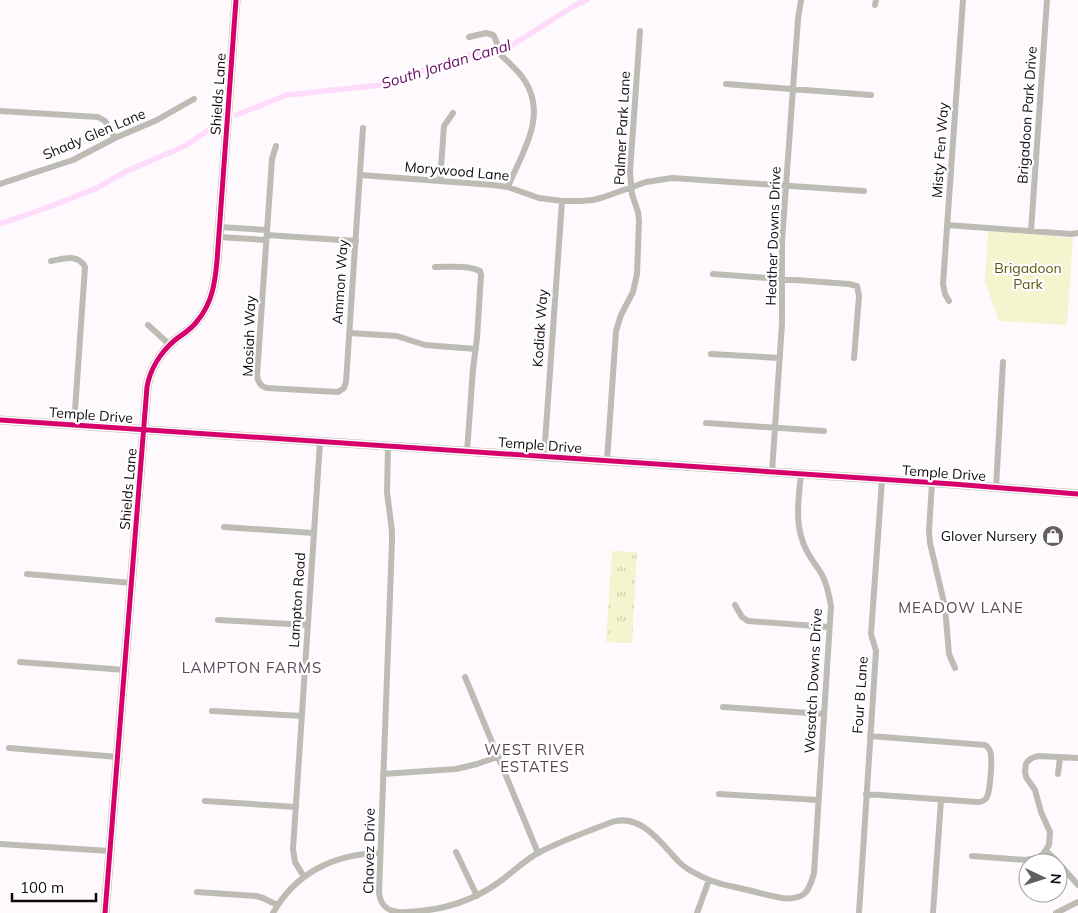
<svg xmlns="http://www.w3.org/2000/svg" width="1078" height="913" font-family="Mulish,sans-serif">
<defs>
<pattern id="grass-tufts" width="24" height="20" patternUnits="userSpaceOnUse" patternTransform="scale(1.25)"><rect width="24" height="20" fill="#f4f4ce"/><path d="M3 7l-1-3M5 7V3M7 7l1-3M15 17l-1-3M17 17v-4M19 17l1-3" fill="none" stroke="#d0d0b0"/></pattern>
</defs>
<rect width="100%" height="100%" fill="#fdf9fd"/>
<!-- grass -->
<path fill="url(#grass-tufts)" d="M612 551 637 552 632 643 606 642Z"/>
<!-- park -->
<path fill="#f4f4ce" d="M988 231 1073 238 1067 325 999 321 985 282Z"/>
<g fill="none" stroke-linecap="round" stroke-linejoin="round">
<!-- canal -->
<path stroke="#fedbfa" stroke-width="5.5" d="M236 115 287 95 381 85 465 56 509 47 574 6 587 0
M0 224 46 208 95 189 127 171 185 146 216 125"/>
<!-- street -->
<path stroke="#bcbcb4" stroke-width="6" d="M875 5 876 0
M469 37 486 33 493 35C498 41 497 50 502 56 510 64 519 71 525 81 548 117 521 154 508 187
M726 84 871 95
M0 111 98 117 105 121 115 138
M276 146 272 159 257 375C258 382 260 386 267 388L338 392 344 388 346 382 363 128
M360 175 493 185 508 187 539 198 562 201H581L593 200 604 197 646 182 672 178 864 191
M440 181 444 126 453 113
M0 184 73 160 115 138 157 120 194 99
M947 225 1071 234 1078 233
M219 227 267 230
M1031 231 1047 0
M267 235 356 241
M219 237 266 240
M51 261C63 259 78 253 85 267L74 425
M435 267C450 267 467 265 480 271L481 275 477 338 473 369 467 452
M713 274 849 284 857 286 859 296 854 358
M949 301 945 294 943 284 963 0
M148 325 170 345
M350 333 397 336 425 345 476 349
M711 354 780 358
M706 423 824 431
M388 446 387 492 392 531V541L379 893C381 909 391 913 406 912 440 911 474 901 502 880 514 871 525 860 538 853 560 841 589 831 612 822 641 813 661 843 678 861 683 866 690 871 697 874 712 883 731 886 748 890 759 893 771 896 782 898 789 899 799 898 804 894 810 889 812 880 814 873L831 606C829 594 827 583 821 573 814 562 805 552 802 539 795 518 799 496 801 474
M544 457 562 201
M607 461 616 331 621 315 633 292 637 274 639 221 638 212 632 194 630 172 640 31
M772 472 782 323V241L798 19 801 0
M932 483 929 531 930 543 945 607 949 654 955 668
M996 488 1003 362
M224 527 314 533
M27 574 132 583
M735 605 742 617 748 621 829 627
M218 620 308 625
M20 662 125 670
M465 677 538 853
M723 707 824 714
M212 711 302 716
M9 748 118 757
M383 774 456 769 477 764 497 757
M1058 774 1060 757
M719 794 818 800
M866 794 977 802C981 802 985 801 987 797 990 791 993 757 990 751 989 748 988 747 985 745L870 736
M205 801 296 807
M0 844 110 851
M1046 851 1055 859 1078 885
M456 852 477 896
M972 856 1025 860 1037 858 1043 854 1049 845 1050 832 1041 812 1035 790 1026 777 1025 771 1026 764 1028 761 1032 758 1038 756 1078 758
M304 877 295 862 293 849 320 442
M197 892 256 896 263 898 277 905
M273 913C296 872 335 854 380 853
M697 913 709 880
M859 913 876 651 871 634 882 480
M933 913 941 800
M1056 913 1078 902"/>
<!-- secondary -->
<path stroke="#bcbab2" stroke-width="9" d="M0 420 953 484 1078 494
M105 913 147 387C150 369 161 352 175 340 183 334 192 329 198 320 212 303 215 283 217 261L236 0"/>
<!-- cycleway casing -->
<g stroke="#fff" stroke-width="8">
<path id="cycleway" d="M0 420 953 484 1078 494
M105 913 147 387C150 369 161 352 175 340 183 334 192 329 198 320 212 303 215 283 217 261L236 0"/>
</g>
<!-- cycleway -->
<use href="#cycleway" stroke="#d6006c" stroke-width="5"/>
</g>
<!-- icons -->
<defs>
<g id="shop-disc" transform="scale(1.125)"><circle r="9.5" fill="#635e62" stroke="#fff"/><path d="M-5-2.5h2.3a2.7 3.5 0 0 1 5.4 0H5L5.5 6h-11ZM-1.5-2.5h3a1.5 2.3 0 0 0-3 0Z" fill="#fff"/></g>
</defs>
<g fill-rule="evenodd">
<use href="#shop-disc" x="1053" y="536"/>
</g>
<g text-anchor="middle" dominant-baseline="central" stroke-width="4.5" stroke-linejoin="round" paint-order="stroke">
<!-- street labels -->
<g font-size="14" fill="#100a0f" stroke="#fff">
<text transform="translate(218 94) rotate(-86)">Shields Lane</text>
<text transform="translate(1027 115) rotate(-86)">Brigadoon Park Drive</text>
<text transform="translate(622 128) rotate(-87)">Palmer Park Lane</text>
<text transform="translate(94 134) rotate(-23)">Shady Glen Lane</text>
<text transform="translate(940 150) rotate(-86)">Misty Fen Way</text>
<text transform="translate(457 171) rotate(5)">Morywood Lane</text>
<text transform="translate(773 236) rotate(-88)">Heather Downs Drive</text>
<text transform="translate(340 282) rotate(-86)">Ammon Way</text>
<text transform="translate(540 328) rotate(-86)">Kodiak Way</text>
<text transform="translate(249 336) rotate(-88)">Mosiah Way</text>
<text transform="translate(91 415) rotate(4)">Temple Drive</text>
<text transform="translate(540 445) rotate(4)">Temple Drive</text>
<text transform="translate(944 473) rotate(4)">Temple Drive</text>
<text transform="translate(128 489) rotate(-85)">Shields Lane</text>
<text transform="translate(297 600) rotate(-86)">Lampton Road</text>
<text transform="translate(813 681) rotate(-87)">Wasatch Downs Drive</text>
<text transform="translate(860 695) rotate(-86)">Four B Lane</text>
<text transform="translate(369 851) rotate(-89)">Chavez Drive</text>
</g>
<!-- park labels -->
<g font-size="14" fill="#595a09" stroke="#fff">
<text x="1028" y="268">Brigadoon<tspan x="1028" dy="16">Park</tspan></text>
</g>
<!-- poi labels -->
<g font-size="14" fill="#100a0f" stroke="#fff" text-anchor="end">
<text x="1037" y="536">Glover Nursery</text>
</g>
<!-- water labels -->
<g font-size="15" font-style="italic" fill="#680865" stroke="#fff">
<text transform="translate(446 64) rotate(-17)">South Jordan Canal</text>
</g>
<!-- neighbourhood labels -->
<g font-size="15" letter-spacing="1" fill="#584856" stroke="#fff">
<text x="961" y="607">MEADOW LANE</text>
<text x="252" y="667">LAMPTON FARMS</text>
<text x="535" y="749">WEST RIVER<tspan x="535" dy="17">ESTATES</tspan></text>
</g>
</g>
<!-- north arrow -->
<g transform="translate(1043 878) rotate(94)"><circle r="24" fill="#ffffff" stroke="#9f9d9f"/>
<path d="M0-4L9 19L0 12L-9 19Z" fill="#635e62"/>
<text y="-8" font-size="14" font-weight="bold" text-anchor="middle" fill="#100a0f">N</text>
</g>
<!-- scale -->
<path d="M12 893v8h84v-8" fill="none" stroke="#100a0f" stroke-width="2.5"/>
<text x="20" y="893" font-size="15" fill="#100a0f" stroke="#ffffff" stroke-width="4" paint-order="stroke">100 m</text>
</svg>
